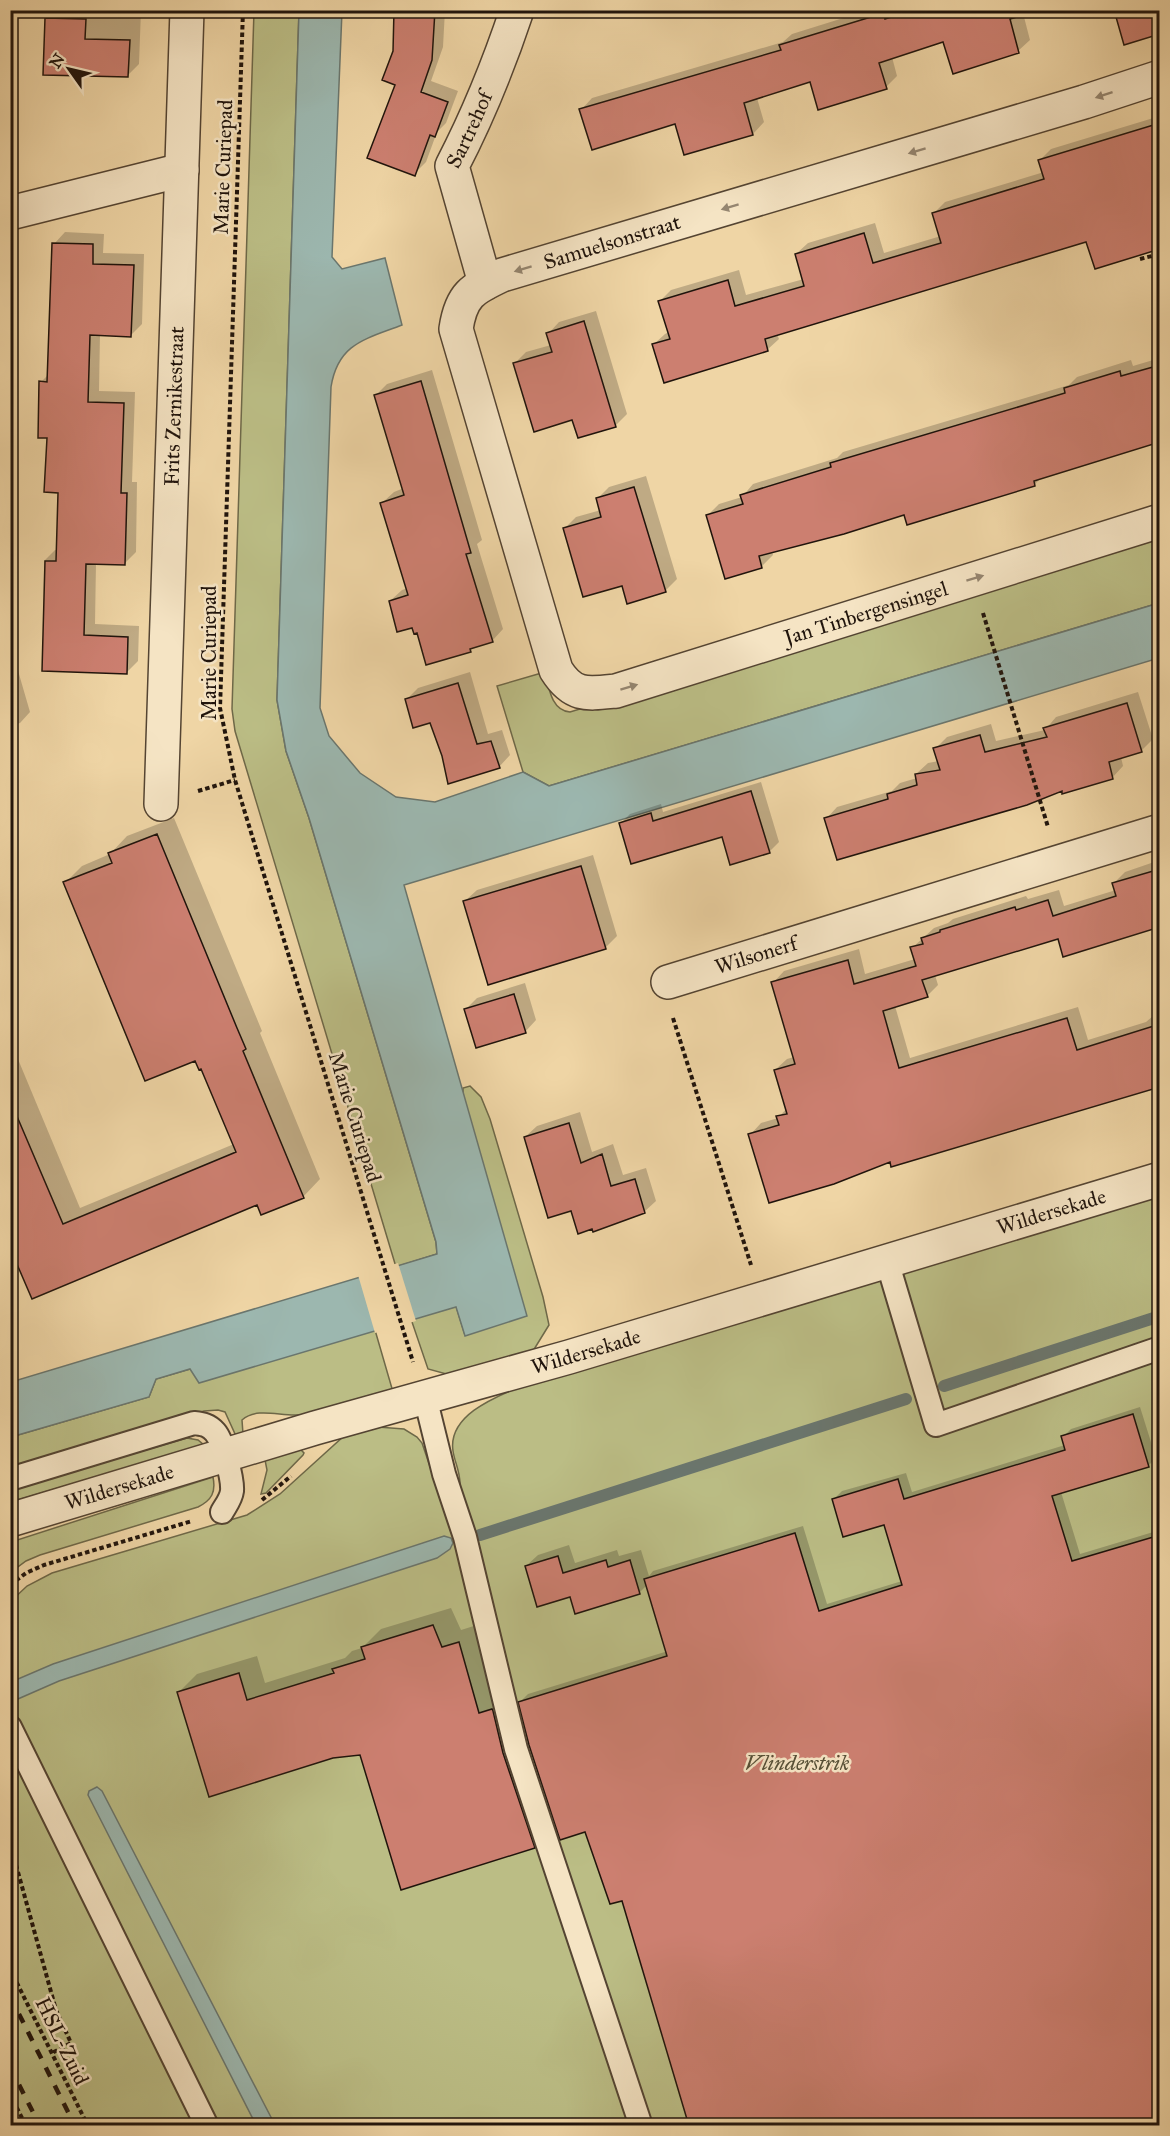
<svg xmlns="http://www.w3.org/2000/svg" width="1170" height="2136" font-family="'IM FELL Great Primer',serif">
<rect width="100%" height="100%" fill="#efd5a5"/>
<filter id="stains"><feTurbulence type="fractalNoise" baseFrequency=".00333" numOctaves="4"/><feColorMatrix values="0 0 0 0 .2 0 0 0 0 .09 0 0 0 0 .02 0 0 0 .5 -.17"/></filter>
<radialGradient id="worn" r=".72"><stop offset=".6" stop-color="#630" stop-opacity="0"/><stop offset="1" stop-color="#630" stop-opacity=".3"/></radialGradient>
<!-- green -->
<path fill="#bbbd85" stroke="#6e6848" stroke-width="1.5" d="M254 11H299L277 700 286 751 309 818 436 1242 437 1254 396 1267 235 731 232 709Z
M1159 534V603L549 786 523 772 497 686 545 672C549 688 551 710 570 712Z
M470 1086 481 1097 490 1119 543 1297 549 1325 533 1351 450 1375 428 1369 411 1319 456 1306 465 1335 463 1088Z
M1159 1194V2125H11L10 1602 27 1586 52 1573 247 1515 280 1494 344 1436 378 1427 404 1429 417 1437 422 1443 439 1493 460 1487C461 1473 455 1464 453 1451 447 1411 507 1393 535 1380Z
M375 1330 393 1392C362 1401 329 1415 297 1415 279 1416 257 1407 242 1420L243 1434 236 1436 225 1412 218 1410 204 1411 11 1470V1437L149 1397 156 1379 190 1369Z
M187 1438 198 1440 204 1445 11 1502V1489Z
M300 1449 304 1453 303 1455 266 1493 261 1494 267 1470 265 1460Z
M213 1477C216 1492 212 1500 198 1507L40 1555 26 1561 11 1572V1542Z"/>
<!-- water -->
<path fill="#9cb7af" stroke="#6a766e" stroke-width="1.5" d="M299 11H342L332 257 342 269 385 258 402 325C366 339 338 343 331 387L320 708 329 736 360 773 396 797 435 802 523 772 549 786 1159 603V658L404 885 527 1316 465 1336 456 1307 199 1383 190 1369 156 1379 149 1397 11 1437V1382L437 1254 436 1242 309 818 286 751 277 700Z
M444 1536 451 1538 453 1543 450 1549 437 1558 59 1681 11 1702V1682L53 1664Z
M97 1787 102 1791 275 2125H256L88 1795 89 1791Z"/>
<!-- pier -->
<path fill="#efd5a5" d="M398 1263 416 1321 375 1333 358 1275Z"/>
<!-- shadow -->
<path fill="#0003" d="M55 10H141L139 64 127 76 46 19Z
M396 10H445L443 47 431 81 458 91 446 123 437 132 426 162 414 174 397 84 394 52Z
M869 10H1034L1024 17 1030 40 1018 51 944 40 892 57 897 76 886 87 811 80 757 98 764 122 753 134 581 110 592 98 783 42 792 34Z
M1160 116V248L1087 240 777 334 779 339 767 350 653 345 665 334 669 332 660 301 671 290 739 270 746 295 804 279 796 254 808 243 875 223 884 253 941 236 934 213 945 202 1044 172 1040 160 1051 149Z
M65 232 104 234 103 253 144 254 142 324 131 335 100 334 99 391 135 392 132 482H137L136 552 124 564 96 563 95 624 139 626 138 661 127 672 43 670 44 561 55 550H58L60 492 48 437 41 382 49 374 54 244Z
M596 311 627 414 616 425 579 436 573 418 515 363 526 352 551 345 548 334 559 322Z
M1160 358V405L1042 477 1035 484 905 513 772 551 773 555 761 567 707 516 719 504 742 497 753 484 837 458 843 452 1069 385 1077 377 1131 360 1133 366Z
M432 370 482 540 477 544 503 629 492 641 475 646 471 650 427 663 418 631 390 601 402 590 408 588 382 503 394 492 404 488 376 395 387 384Z
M646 476 677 579 665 591 623 584 564 529 576 517 601 510 597 499 609 487Z
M10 643 30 712 20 723 10 726Z
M470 672 488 734 502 730 510 755 499 767 443 756 431 721 407 699 418 688Z
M1138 692 1153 739 1141 751 1121 757 1123 766 1112 778 1063 789 826 819 837 807 892 791 900 783 917 778 916 774 928 763 939 761 935 749 947 737 991 724 996 741 1045 730 1056 717Z
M761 782 779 842 769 852 723 836 620 824 630 814 661 804 663 812Z
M174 818 262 1031 260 1033 320 1179 303 1197 10 1244V1040L80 1208 234 1144 201 1067 65 883 82 866 110 854 127 836Z
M593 855 617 936 605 948 465 901 477 890Z
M1160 860V925L1059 937 935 975 938 985 927 996 895 1006 910 1058 1078 1007 1088 1040 1146 1022 1160 1010V1085L891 1161 750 1135 761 1123 778 1118 787 1108 775 1070 787 1059 794 1057 773 983 784 971 859 949 865 974 915 959 912 948 934 928 948 923 953 919 1026 896 1028 899 1059 890 1064 906 1116 890 1114 883 1125 872Z
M525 983 536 1020 525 1032 466 1009 477 998Z
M580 1112 592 1152 613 1144 623 1175 646 1168 656 1201 644 1212 572 1209 525 1137 537 1126Z
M1140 1407 1156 1458 1148 1466 1061 1492 1080 1554 1160 1530V2126L623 1899 520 1702 528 1694 668 1651 647 1585 639 1593 571 1595 526 1566 538 1555 569 1545 575 1563 617 1550 619 1556 641 1550 649 1576 653 1571 803 1526 827 1604 902 1581 885 1523 834 1499 842 1491 906 1473 912 1492 1065 1445 1063 1437 1071 1429Z
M451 1608 461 1630 477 1625 521 1734 552 1828 534 1847 359 1749 178 1693 197 1674 257 1656 265 1683 345 1658 352 1651 362 1648 381 1629Z"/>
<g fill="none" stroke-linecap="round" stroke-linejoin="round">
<!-- stream -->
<path stroke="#6a766e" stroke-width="12" d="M944 1386 1160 1316
M480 1535 906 1399"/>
</g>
<!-- building -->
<path fill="#cc7f70" stroke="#20140c" stroke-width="1.5" d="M394 10H435L432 60 421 92 448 102 435 137 430 135 415 176 367 158 395 85 382 80 393 51Z
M913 10H1019L1020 16 1010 19 1019 53 953 74 943 42 879 63 887 89 818 110 810 82 744 103 753 135 684 155 675 124 592 150 579 109 781 50 779 45 884 13 885 19Z
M1114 10H1160V34L1124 45Z
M45 18 86 19 85 39 130 40 128 77 43 75Z
M1160 123V249L1095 269 1086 242 765 339 768 351 664 383 652 344 670 339 658 301 728 280 735 306 804 286 795 254 864 233 873 263 941 243 932 213 1044 179 1038 160Z
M52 243 93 244V264L134 265 131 337 90 335 88 402 124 403 121 493H127L125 565 86 564 84 635 128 637 127 674 42 671 45 561H56L58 493 44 492 47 438H38L39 381 47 382Z
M584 321 616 427 578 438 572 420 534 432 513 363 552 352 546 333Z
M1160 365V442L1034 481 1035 486 907 525 904 515 844 534 759 556 762 568 725 579 706 515 743 504 740 495 831 467 830 463 1065 393 1064 388 1120 371 1121 376Z
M421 381 471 553 466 554 493 642 470 649 471 652 426 665 417 633 414 634 412 628 397 632 389 601 408 595 380 503 404 495 374 395Z
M634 487 666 592 627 604 622 586 583 597 563 528 601 517 596 498Z
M458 683 477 744 491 741 500 768 448 784 442 756 430 723 413 728 405 699Z
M1127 703 1142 752 1109 762 1113 779 1062 794V791L1027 805 837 860 824 818 888 799 887 794 917 785 915 774 940 770 933 748 980 735 985 752 1047 737 1043 728Z
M751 791 770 853 730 865 722 837 631 864 619 823 651 813 653 821Z
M157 834 237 1028 246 1049 243 1051 304 1198 261 1215 257 1205 32 1299 10 1248V1100L63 1224 236 1152 201 1069 199 1070 195 1061 145 1081 63 882 112 863 108 853Z
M581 866 606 949 488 985 463 901Z
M1160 869V927L1063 957 1058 939 922 980 928 997 883 1011 899 1068 1067 1018 1077 1050 1160 1024V1087L891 1167 890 1162 834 1184 769 1203 748 1134 779 1125 776 1116 787 1114 774 1070 795 1064 771 982 848 960 854 984 916 966 910 947 923 944 921 938 940 932V930L1015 907 1016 910 1048 900 1053 916 1116 896 1112 883Z
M514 994 526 1033 476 1048 464 1009Z
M569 1123 581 1163 602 1154 611 1186 635 1179 645 1213 593 1232 592 1229 578 1234 571 1211 548 1218 524 1137Z
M1133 1414 1149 1467 1052 1496 1072 1561 1160 1535V2126H689L622 1901 610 1904 585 1832 560 1840 529 1745 518 1702 667 1656 644 1579 795 1533 819 1611 902 1585 884 1525 843 1537 832 1499 898 1479 904 1499 1065 1450 1061 1436Z
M558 1556 563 1573 606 1560 608 1567 630 1560 640 1594 575 1614 570 1597 537 1607 525 1566Z
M433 1625 442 1647 459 1642 479 1713 492 1709 493 1711 503 1753 535 1848 401 1890 360 1755 333 1758 209 1797 177 1692 239 1673 247 1700 334 1673 332 1669 365 1659 361 1647Z"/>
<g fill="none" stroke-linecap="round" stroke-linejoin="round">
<!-- service casing -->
<g stroke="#544432" stroke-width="26">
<path id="service" d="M887 1261 936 1425 1160 1348
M425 1397 444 1474 465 1537 516 1749 641 2126
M10 1479 194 1423C203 1424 209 1425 215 1432 223 1441 233 1479 232 1491 231 1499 226 1505 222 1512
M10 1727 207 2126"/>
</g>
<!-- minor casing -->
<g stroke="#544432" stroke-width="36">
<g id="minor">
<path id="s1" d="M1160 77 1084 102 502 275C472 289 461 295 456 329L556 670C573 697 587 694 616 691L1160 521"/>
<path d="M10 213 182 170"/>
<path id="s2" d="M485 283 452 166C478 116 499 64 517 10"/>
<path id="s3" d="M161 804 187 10"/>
<path id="s4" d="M668 982 1160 831"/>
<path id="s5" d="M10 1520 315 1428 569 1357 1160 1179"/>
</g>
</g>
<!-- path -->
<path stroke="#20140c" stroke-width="4" stroke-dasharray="4.5 3" stroke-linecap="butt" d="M243 10 220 708 235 780 413 1362
M1140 259 1160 254
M983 613 1048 827
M198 791 235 780
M673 1018 751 1265
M262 1500 291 1476
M10 1585 26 1573 44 1565 192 1521
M10 1843 56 2010 71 2043 52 2053
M10 1969 88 2126
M10 2094 26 2126"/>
<!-- service -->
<use href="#service" stroke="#f5e4c4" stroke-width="22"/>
<!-- minor -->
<use href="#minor" stroke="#f5e4c4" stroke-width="33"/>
<!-- rail -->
<path stroke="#20140c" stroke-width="4.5" stroke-dasharray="10 10" stroke-linecap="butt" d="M10 1996 75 2126
M10 2067 40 2126"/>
</g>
<!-- one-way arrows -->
<defs><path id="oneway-solid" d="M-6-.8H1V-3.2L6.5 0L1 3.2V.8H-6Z" transform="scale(1.5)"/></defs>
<g fill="#958671">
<use href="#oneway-solid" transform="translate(1104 95) rotate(162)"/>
<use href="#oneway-solid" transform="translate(917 151) rotate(163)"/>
<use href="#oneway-solid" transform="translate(730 207) rotate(163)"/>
<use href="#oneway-solid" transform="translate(523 269) rotate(163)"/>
<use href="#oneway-solid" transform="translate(975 578) rotate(-17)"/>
<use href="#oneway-solid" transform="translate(629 687) rotate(-17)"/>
</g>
<g text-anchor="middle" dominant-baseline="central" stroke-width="5" stroke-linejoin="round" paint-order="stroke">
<!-- street labels -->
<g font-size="21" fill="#20140c" stroke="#f5e4c4">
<text stroke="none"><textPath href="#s2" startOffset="162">Sartrehof</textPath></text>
<text transform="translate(223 167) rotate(-88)">Marie Curiepad</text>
<text transform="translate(612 242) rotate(-17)">Samuelsonstraat</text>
<text stroke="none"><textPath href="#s3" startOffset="398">Frits Zernikestraat</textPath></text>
<text stroke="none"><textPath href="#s1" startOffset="1449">Jan Tinbergensingel</textPath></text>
<text transform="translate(209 653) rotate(-90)">Marie Curiepad</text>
<text stroke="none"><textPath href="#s4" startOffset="92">Wilsonerf</textPath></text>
<text transform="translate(355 1117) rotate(73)">Marie Curiepad</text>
<text stroke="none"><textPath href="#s5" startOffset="1086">Wildersekade</textPath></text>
<text stroke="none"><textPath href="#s5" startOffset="600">Wildersekade</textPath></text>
<text stroke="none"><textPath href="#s5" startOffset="114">Wildersekade</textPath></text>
<text transform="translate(62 2041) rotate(64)">HSL-Zuid</text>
</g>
<!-- park labels -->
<g font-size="21" font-style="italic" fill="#564f36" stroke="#f5e4c4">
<text x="797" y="1763">Vlinderstrik</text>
</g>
</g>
<!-- margin -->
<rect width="1170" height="2136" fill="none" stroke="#efd5a5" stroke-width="36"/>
<rect x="12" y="12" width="1146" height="2112" fill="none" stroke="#20140c" stroke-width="3"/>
<rect x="18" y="18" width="1134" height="2100" fill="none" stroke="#20140c" stroke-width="1.5"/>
<!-- north arrow -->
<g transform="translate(69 69) rotate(304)" stroke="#f5e4c4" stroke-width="4.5" paint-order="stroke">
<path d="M0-4.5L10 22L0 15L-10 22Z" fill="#20140c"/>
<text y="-9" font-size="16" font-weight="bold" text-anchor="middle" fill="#20140c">N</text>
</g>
<rect width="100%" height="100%" filter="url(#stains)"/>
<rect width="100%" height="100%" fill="url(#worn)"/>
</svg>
